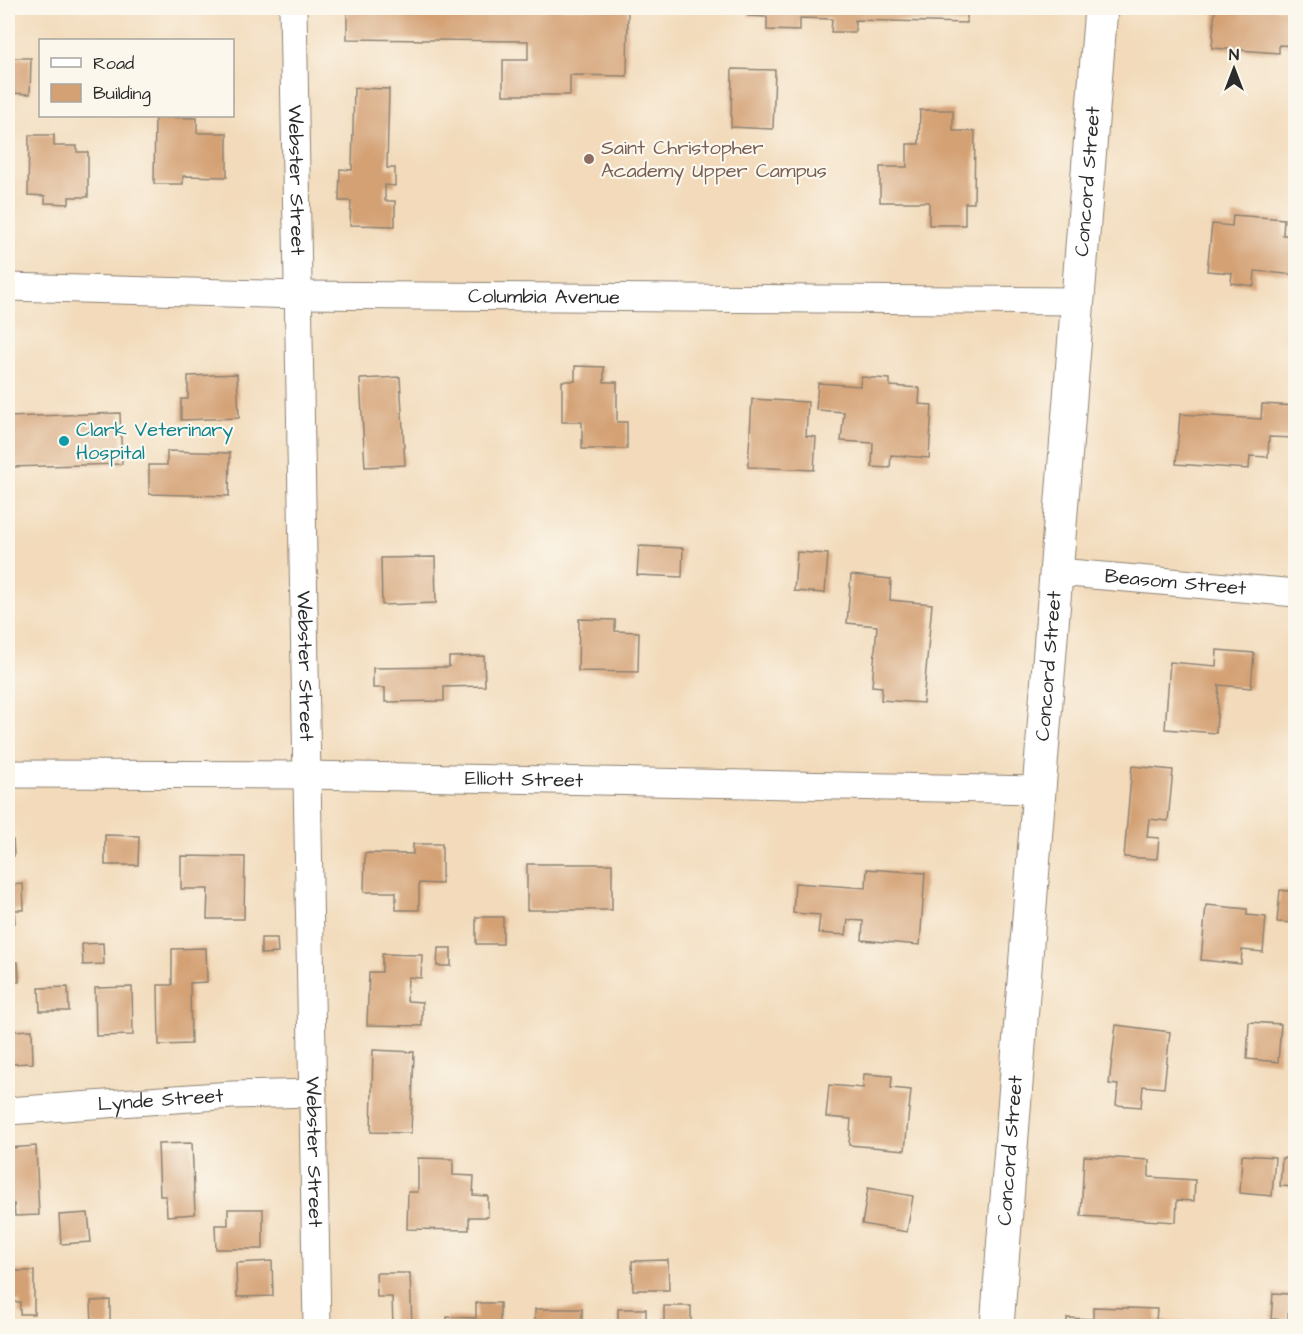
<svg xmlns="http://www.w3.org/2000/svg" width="1303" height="1334" font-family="'Architects Daughter',sans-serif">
<rect width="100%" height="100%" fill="#fbf7ec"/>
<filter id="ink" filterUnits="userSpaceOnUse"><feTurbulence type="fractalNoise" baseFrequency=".0167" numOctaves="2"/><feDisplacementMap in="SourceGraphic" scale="12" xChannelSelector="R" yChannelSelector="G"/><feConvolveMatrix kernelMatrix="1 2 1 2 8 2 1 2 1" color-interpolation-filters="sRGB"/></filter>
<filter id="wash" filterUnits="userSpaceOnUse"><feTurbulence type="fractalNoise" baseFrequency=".008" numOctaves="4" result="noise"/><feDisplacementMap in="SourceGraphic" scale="24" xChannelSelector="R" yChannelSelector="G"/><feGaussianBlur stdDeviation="1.35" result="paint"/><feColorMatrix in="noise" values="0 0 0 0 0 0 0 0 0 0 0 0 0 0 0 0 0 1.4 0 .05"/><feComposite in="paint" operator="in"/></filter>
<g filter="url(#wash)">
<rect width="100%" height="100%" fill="#f2daba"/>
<g id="blocks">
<!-- building -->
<path fill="#d4a175" d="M347 8H628L627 76 570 75V95H503V60H528V41L347 39Z
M748 8H967V23L855 20V32H831L832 19 800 18V31L767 30V17L748 16Z
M1215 8H1296V46L1279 45V53L1212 48Z
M8 58H31L30 94 8 93Z
M732 69 775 70 773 129 731 127Z
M354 88 389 89 387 168H395V186L385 185V201H395V226L350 225 351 201H339L340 169 352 170Z
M920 110H953V131H975L974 203H965V225H929V202H880V167H907V144H919Z
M155 117 197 118V133H227V177L183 176V184H154Z
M29 135H54V146H77V152H88V197H69V204L45 203V196L28 195Z
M1233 215 1284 219 1283 235 1296 236V275L1255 271 1254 286 1231 283 1232 273 1207 271 1212 224 1232 226Z
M575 366 604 367V382H617V422H627V449H582V422H562V381H575Z
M237 374 239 418 181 420V399H188V376Z
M400 377 405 465 365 467 360 379Z
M861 377 890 379V386L920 388 919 404 932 405 929 458 891 455 890 468 872 467 873 443 841 441 844 412 816 410 818 383 860 386Z
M752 399 808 402 806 436 816 437 814 470 748 467Z
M1262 404 1296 406V438L1269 437 1268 457 1250 456 1249 469 1176 464 1180 414 1261 419Z
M120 413 122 464 8 467V417Z
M167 451 230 453 229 496 149 494V465H167Z
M639 546 683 548 682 577 637 575Z
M797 552 828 554 825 593 794 591Z
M435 557 436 603 382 605 381 558Z
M851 575 891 579 890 600 932 604 923 703 881 700 882 687 872 686 877 626 847 623Z
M579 619 615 620V631L639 632 638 672 578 671Z
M1217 650 1254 653 1251 688 1219 685 1216 733 1165 729 1170 662 1216 666Z
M484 656 485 686 444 687V701L385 702V688H373V668L449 667V657Z
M1132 766 1173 770 1168 821 1149 819 1147 837 1159 838 1157 859 1124 857Z
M105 835 139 836 138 865H105Z
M8 840H13L14 856H8Z
M413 844H442V884L419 883V910H396V892H364L365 853 413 854Z
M181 856 245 857 244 919H207L208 889H181Z
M527 864H612V910H527Z
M867 869 925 873 920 945 862 940 863 921 848 920 846 935 818 933 820 915 793 913 795 883 866 888Z
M23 884 24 910H14L15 923H8V885Z
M1280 890 1296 892V923L1277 922Z
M1206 905 1247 909V915L1266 917 1263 952 1242 950 1241 964 1201 960Z
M476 917H503V944H476Z
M261 938H277L278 953 261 954Z
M103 943 104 964 83 965 82 944Z
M206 948 207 982 190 983 191 1044 159 1045 158 985H172V949Z
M438 948H451V966H437Z
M382 954 422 955 421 978 408 977 407 1001 422 1002V1026L367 1025 369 972H382Z
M18 962 19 982H10L11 995 8 996V963Z
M68 987 69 1011H40L39 988Z
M132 987 133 1035 96 1036 95 988Z
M1249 1022 1281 1024 1278 1062 1247 1059Z
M8 1025H11V1031L32 1030 33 1063 8 1064Z
M1116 1025 1170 1032 1164 1088 1143 1086 1141 1107 1116 1105 1118 1085 1109 1084Z
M1291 1025H1296V1044H1290Z
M373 1050 414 1052 411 1133 371 1132Z
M864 1074 892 1076 891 1088 911 1090 905 1150 849 1145 851 1119 826 1117 829 1085 863 1088Z
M192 1143 195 1214 167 1216 166 1196H160L158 1144Z
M36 1146 39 1215 15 1216 14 1204H8V1148Z
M1242 1155 1275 1157 1272 1196 1240 1193Z
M1084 1156 1149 1160V1177L1195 1180 1194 1201 1177 1200 1176 1222 1081 1216Z
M418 1158 453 1159V1175L474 1176 473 1195 488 1196V1217H469V1230L407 1229 408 1192H418Z
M1282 1158 1296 1159V1187L1280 1186Z
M868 1188 913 1196 907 1232 862 1224Z
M228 1209H263V1249H216L215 1225H228Z
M88 1213 91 1242 61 1244 59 1215Z
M668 1260 669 1290H633L632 1261Z
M272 1261 273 1296 237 1297 236 1263Z
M8 1271H34V1314H20V1302H8Z
M376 1273H410L412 1326H393L392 1297H377Z
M1273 1293 1289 1294 1288 1320 1271 1319Z
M110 1300V1326H92L91 1301Z
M476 1303H500V1326H447V1317L476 1318Z
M664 1306H691V1326H618V1309H646V1321H664Z
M1093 1307 1157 1309 1156 1321 1187 1322V1326H1067V1318L1093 1319Z
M535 1309H582V1326H535Z"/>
</g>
</g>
<g filter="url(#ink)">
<use href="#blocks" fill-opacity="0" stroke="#8e8272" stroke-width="1.5"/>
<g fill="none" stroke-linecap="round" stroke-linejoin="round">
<!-- minor casing -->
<g stroke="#8e8272" stroke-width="29">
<g id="minor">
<path id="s1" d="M293 8 317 1326"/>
<path id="s2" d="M8 287 298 295 1079 301"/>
<path id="s3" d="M1058 572 1296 593"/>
<path id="s4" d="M8 774 307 775 1039 790"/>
<path id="s5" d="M8 1111 232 1095 313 1093"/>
</g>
</g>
<!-- secondary casing -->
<g stroke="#8e8272" stroke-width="35">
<g id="secondary">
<path id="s6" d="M997 1326C1029 887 1068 447 1101 8"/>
</g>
</g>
<!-- minor -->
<use href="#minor" stroke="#fff" stroke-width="27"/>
<!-- secondary -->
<use href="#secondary" stroke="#fff" stroke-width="33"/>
</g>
</g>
<!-- markers -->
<circle fill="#8d6e63" stroke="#fbf7ec" stroke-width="2" cx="589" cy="159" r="6"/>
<circle fill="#0f9aa8" stroke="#fbf7ec" stroke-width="2" cx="64" cy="441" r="6"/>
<g text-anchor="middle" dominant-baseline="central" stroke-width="4.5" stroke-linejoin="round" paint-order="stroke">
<!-- education labels -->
<g font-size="20" fill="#785e54" stroke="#fbf7ec" text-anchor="start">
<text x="601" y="148">Saint Christopher<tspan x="601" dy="23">Academy Upper Campus</tspan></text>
</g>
<!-- street labels -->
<g font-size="20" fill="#2b2b2b" stroke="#fbf7ec">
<text stroke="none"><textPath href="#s1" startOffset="172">Webster Street</textPath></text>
<text stroke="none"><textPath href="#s6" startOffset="1148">Concord Street</textPath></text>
<text stroke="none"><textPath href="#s2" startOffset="536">Columbia Avenue</textPath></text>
<text stroke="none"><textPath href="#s3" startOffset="118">Beasom Street</textPath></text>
<text stroke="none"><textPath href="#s1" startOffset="658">Webster Street</textPath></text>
<text stroke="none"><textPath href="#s6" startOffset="662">Concord Street</textPath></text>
<text stroke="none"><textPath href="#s4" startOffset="516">Elliott Street</textPath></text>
<text stroke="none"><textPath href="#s5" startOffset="153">Lynde Street</textPath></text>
<text stroke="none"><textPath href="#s6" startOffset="176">Concord Street</textPath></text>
<text stroke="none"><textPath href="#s1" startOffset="1144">Webster Street</textPath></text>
</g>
<!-- culture labels -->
<g font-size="20" fill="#0d838f" stroke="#fbf7ec" text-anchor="start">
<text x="76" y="430">Clark Veterinary<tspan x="76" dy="23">Hospital</tspan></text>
</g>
</g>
<!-- margin -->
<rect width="1303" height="1334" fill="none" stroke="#fbf7ec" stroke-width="30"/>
<!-- legend -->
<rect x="39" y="39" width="195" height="78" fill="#fbf7ec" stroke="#a8a59f" stroke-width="1.5"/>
<rect x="51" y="58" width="30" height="9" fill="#ffffff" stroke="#a8a59f" stroke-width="1.5"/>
<text x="93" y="69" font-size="18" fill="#2b2b2b">Road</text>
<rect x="51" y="84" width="30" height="18" fill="#d4a175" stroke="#a8a59f" stroke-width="1.5"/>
<text x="93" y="99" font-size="18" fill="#2b2b2b">Building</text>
<!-- north arrow -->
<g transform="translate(1234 69)" stroke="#fbf7ec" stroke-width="4.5" paint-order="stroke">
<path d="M0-4.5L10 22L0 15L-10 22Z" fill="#2b2b2b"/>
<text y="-9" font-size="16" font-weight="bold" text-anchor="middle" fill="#2b2b2b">N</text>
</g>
</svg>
